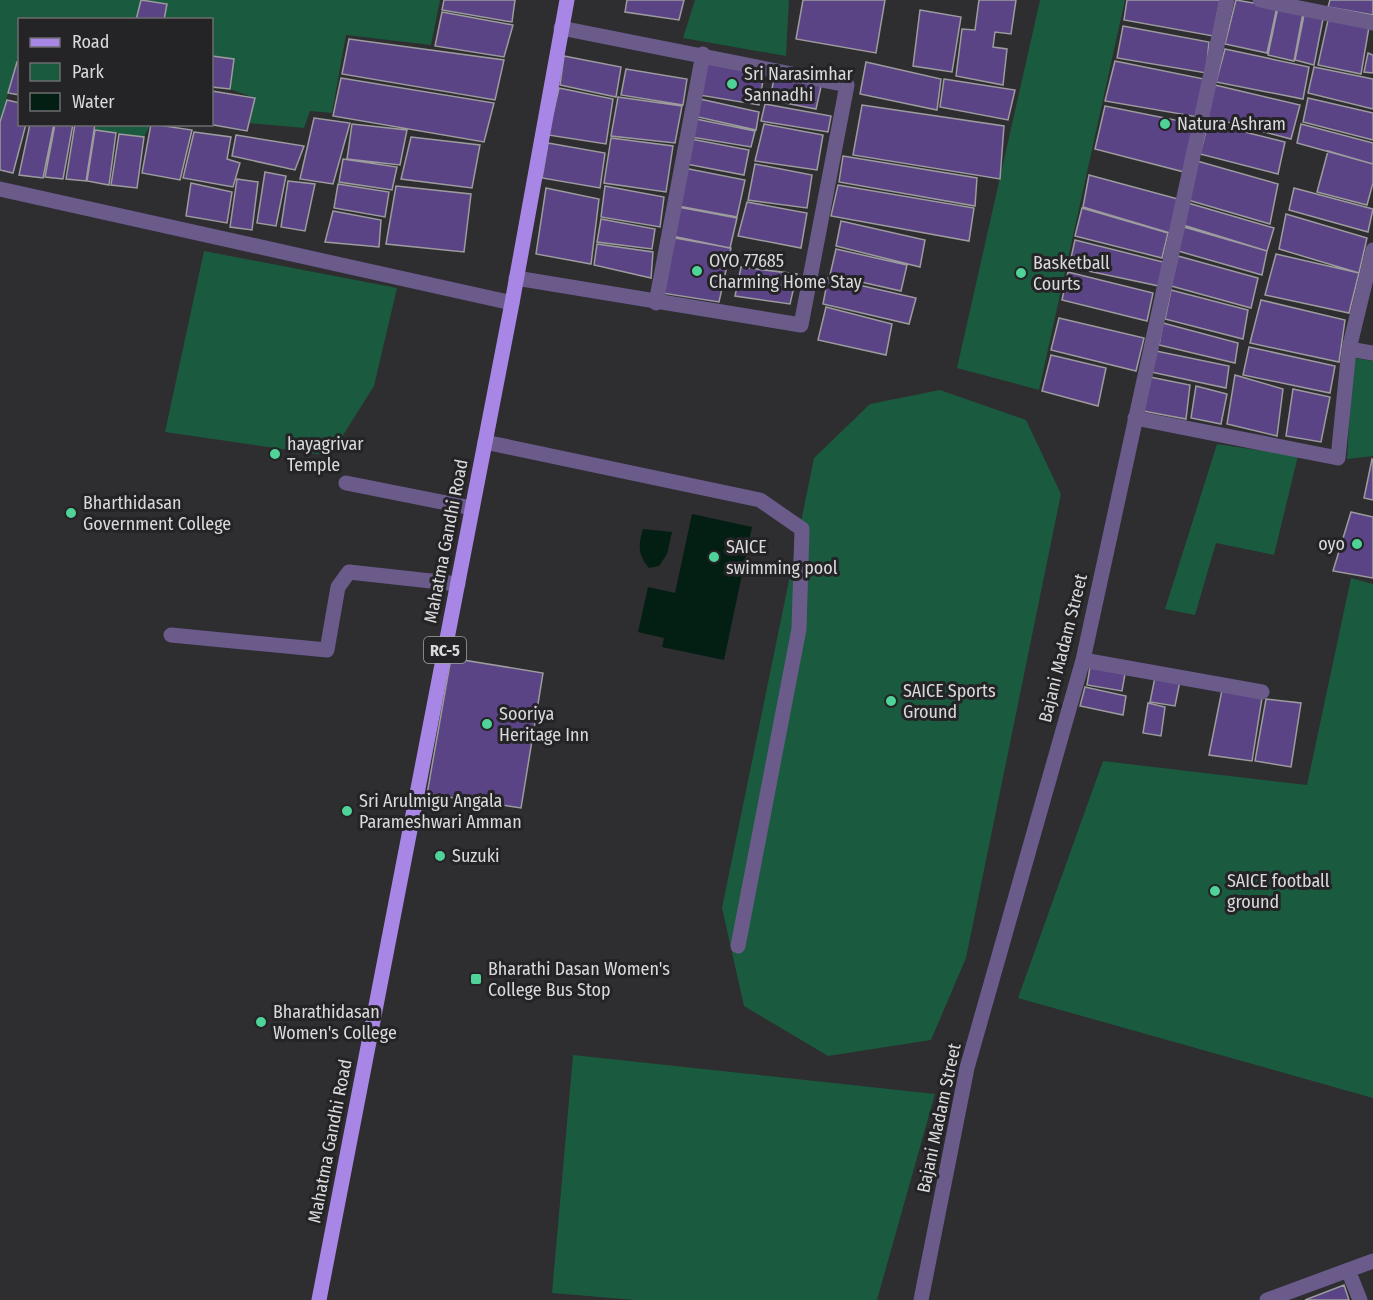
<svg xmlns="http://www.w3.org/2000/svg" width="1373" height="1300" font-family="'Fira Sans Condensed',sans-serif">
<rect width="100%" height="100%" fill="#2e2d30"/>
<!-- green -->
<path fill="#1a5a3e" d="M0 0H440L431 45 346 35 332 113 310 111 304 128 249 123 255 98 230 89 234 59 212 56V20H20L19 62H17L0 122Z
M695 0H789L786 56 683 38Z
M1040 0H1125L1039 390 957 368Z
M96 125H150L144 137 95 130Z
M204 251 397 288 374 386 330 456 165 432Z
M1353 358 1373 361V456L1347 459Z
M940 390 1026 420 1061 494 966 958 931 1040 828 1056 744 1006 722 908 814 458 870 404Z
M1217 444 1298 456 1274 555 1216 543 1195 615 1165 609Z
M1351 578 1373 584V1098L1018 998 1103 761 1307 785Z
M573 1055 935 1094 877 1300H635L552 1293Z"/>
<!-- water -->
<path fill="#031e12" d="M692 514 752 527 724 660 662 647 664 638 638 632 648 587 675 593Z
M643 529 672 532 667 554 659 566 649 568C638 555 638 546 643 529Z"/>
<!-- building -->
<path fill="#5b4485" stroke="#9c9b9e" stroke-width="1.5" d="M141 0 167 4 164 20H136Z
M444 0H515L512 22 442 10Z
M627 0H684L679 20 625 12Z
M803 0H885L876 53 796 39Z
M979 0H1016L1011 34 995 32 993 47 1007 49 1003 85 956 76 962 29 975 30Z
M1127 0H1220L1213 36 1124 20Z
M1236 0 1277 7 1267 53 1225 44Z
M1330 0H1373V15L1328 7Z
M1278 7 1303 13 1294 61 1268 55Z
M920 10 961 17 952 72 913 66Z
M442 12 513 25 504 57 435 46Z
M1304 15 1323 19 1314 65 1295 60Z
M1328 20 1369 27 1361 74 1318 65Z
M1123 26 1209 42 1206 73 1117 58Z
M349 39 504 60 495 100 342 74Z
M1225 49 1309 67 1303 99 1216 82Z
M1368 53 1373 55V73L1364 72Z
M212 56 234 59 230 89 212 87Z
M564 56 621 67 616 97 560 85Z
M706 61 764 74 759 105 699 95Z
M1115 61 1204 79 1198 117 1105 101Z
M17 62H20V95L8 93Z
M866 62 941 79 937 110 860 94Z
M1314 67 1373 79V109L1308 93Z
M626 69 687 79 683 105 621 95Z
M775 72 822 82 816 109 770 100Z
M341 78 494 103 484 142 333 116Z
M944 79 1015 90 1008 120 940 107Z
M1215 85 1300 105 1291 139 1208 117Z
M559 88 613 99 606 144 548 135Z
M212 91 255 98 247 131 208 124H212Z
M618 97 682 106 675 143 611 136Z
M1308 98 1373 113V140L1303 122Z
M700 99 759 112 756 130 698 117Z
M7 100 20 103V124H26L13 173 0 170V122Z
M765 104 831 116 828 132 761 121Z
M862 105 1004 126 1000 179 853 155Z
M1105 106 1195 124 1184 172 1095 149Z
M314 118 350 123 333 184 300 179Z
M696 119 755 131 751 147 691 137Z
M1208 123 1285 142 1278 174 1200 154Z
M30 124H54L43 178 19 175Z
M55 124H73L63 179 45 177Z
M75 124H95L86 181 66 179Z
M151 124 192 130 180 180 142 173Z
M352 124 407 130 400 165 347 159Z
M764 124 823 135 817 170 755 161Z
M1301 124 1373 143V164L1297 143Z
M95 130 116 133 109 185 87 181Z
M194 132 231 137 227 159 240 163 233 187 183 178Z
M119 134 144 137 137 188 111 185Z
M236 135 304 146 295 170 232 156Z
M411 137 480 145 472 188 401 179Z
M611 138 673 146 666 192 604 183Z
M691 139 749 150 744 175 686 164Z
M548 143 605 153 600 188 542 178Z
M1328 151 1373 164V183L1367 205 1317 192Z
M843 156 977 178 975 206 839 182Z
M343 159 397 167 392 190 339 182Z
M1197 161 1278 184 1270 224 1188 200Z
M755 164 812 175 807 208 748 200Z
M684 168 745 180 737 217 678 206Z
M265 172 286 176 276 226 257 223Z
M1089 175 1178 199 1170 233 1083 207Z
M237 179 258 182 252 230 230 227Z
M288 181 315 184 305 231 281 227Z
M191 183 232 192 227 223 186 216Z
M338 184 389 192 385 217 334 208Z
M838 185 974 208 969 241 831 216Z
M396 186 471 194 464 252 386 244Z
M605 186 664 197 660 227 601 217Z
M546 188 599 199 591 264 536 254Z
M1294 188 1373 209 1368 232 1289 210Z
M747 202 807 213 801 248 738 236Z
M1188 203 1274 228 1267 251 1183 225Z
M678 207 737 218 730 248 672 236Z
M1082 208 1168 233 1162 258 1075 236Z
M333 211 381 220 379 247 325 242Z
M1286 214 1367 238 1359 273 1279 249Z
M601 219 655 229 652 249 597 242Z
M841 221 925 240 920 267 836 246Z
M1184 227 1267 251 1262 275 1178 251Z
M675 238 731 248 719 302 662 293Z
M1075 240 1163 262 1159 286 1069 267Z
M597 244 653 252 651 278 594 265Z
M836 249 907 265 901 291 830 275Z
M1276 254 1359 273 1349 313 1265 295Z
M1178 256 1258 278 1251 308 1171 286Z
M741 267 797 274 790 304 735 296Z
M1068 272 1153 293 1147 321 1062 300Z
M828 278 916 298 909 324 823 304Z
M1171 290 1248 310 1243 339 1165 319Z
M1261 300 1345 320 1339 362 1250 343Z
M826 307 892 324 886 355 818 340Z
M1059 318 1144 338 1136 371 1051 350Z
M1163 323 1238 343 1235 363 1159 345Z
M1249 347 1335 366 1330 393 1243 375Z
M1156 351 1229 366 1226 388 1151 372Z
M1051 355 1106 368 1098 406 1042 391Z
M1235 375 1283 389 1277 436 1227 424Z
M1150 377 1190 385 1186 419 1143 411Z
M1196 386 1227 394 1221 424 1191 418Z
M1293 389 1330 397 1321 442 1286 436Z
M1372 459 1373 460V500L1364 498Z
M1351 512 1373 517V578L1333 571Z
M451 658 543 673 521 808 427 794Z
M1090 667 1125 674 1122 691 1087 685Z
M1155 677 1180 681 1175 706 1150 702Z
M1085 687 1126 696 1123 715 1080 706Z
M1222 690 1262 698 1252 761 1209 755Z
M1266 699 1301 703 1291 767 1255 761Z
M1148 703 1165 707 1161 736 1143 733Z
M1344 1285 1349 1300H1305Z"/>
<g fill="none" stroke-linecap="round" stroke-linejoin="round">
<!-- minor -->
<path stroke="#6a5b8a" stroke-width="15" d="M1260 0 1373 23
M0 189 512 303
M516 278 801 325 847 85 561 28
M656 303 703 54
M1349 349 1373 353
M1135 418 1338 458 1349 349 1373 250
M485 442 760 500 802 529 799 629 738 946
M346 483 472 508
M171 635 327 650 338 587 349 572 458 584
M1083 660 1262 692
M1348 1270 1360 1300
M921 1300 967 1068 1083 660 1227 0
M1267 1300 1373 1261"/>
<!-- major -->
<path stroke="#a786e6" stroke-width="15" d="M319 1300 512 303 567 0"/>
</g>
<!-- markers -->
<g fill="#4fd399" stroke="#242326" stroke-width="2">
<circle cx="732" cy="84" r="6"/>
<circle cx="1165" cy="124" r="6"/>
<circle cx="697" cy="271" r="6"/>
<circle cx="1021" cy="273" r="6"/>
<circle cx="275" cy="454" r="6"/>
<circle cx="71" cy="513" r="6"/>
<circle cx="1357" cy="544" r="6"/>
<circle cx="714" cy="557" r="6"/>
<circle cx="891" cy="701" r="6"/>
<circle cx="487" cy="724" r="6"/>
<circle cx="347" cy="811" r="6"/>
<circle cx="440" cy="856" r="6"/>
<circle cx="1215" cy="891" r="6"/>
<rect x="470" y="973" width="12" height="12" rx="3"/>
<circle cx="261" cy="1022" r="6"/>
</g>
<g text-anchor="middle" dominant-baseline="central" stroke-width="6" stroke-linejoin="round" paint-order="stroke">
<!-- shield labels -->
<rect fill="#242326" stroke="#a3a3a5" stroke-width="1.5" x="424" y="637" width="42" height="26" rx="4.5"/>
<g font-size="16" font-weight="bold" fill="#dadadc">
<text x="445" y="650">RC-5</text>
</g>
<!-- poi labels -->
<g font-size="18" fill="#dadadc" stroke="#242326" text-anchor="start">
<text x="744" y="74">Sri Narasimhar<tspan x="744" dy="21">Sannadhi</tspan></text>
<text x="1177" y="124">Natura Ashram</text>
<text x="709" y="261">OYO 77685<tspan x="709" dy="21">Charming Home Stay</tspan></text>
<text x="1033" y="263">Basketball<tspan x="1033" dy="21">Courts</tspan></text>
<text x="287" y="444">hayagrivar<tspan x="287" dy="21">Temple</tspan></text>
<text x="83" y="503">Bharthidasan<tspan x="83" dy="21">Government College</tspan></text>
<text x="1345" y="544" text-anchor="end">oyo</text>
<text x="726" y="547">SAICE<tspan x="726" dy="21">swimming pool</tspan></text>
<text x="903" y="691">SAICE Sports<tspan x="903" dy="21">Ground</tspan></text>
<text x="499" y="714">Sooriya<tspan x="499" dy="21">Heritage Inn</tspan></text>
<text x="359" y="801">Sri Arulmigu Angala<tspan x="359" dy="21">Parameshwari Amman</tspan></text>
<text x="452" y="856">Suzuki</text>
<text x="1227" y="881">SAICE football<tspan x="1227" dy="21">ground</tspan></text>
<text x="488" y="969">Bharathi Dasan Women's<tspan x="488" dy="21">College Bus Stop</tspan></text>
<text x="273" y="1012">Bharathidasan<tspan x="273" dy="21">Women's College</tspan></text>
</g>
<!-- street labels -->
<g font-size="18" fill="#dadadc" stroke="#242326">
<text transform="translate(446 541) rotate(-79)">Mahatma Gandhi Road</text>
<text transform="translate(1063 648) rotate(-76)">Bajani Madam Street</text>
<text transform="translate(939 1118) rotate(-78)">Bajani Madam Street</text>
<text transform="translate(330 1141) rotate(-79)">Mahatma Gandhi Road</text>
</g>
</g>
<!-- legend -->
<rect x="18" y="18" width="195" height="108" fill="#242326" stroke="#6d6c6f" stroke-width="1.5"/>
<rect x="30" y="38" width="30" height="9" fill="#a786e6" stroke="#6d6c6f" stroke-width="1.5"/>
<text x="72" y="48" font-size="18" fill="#dadadc">Road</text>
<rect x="30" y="63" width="30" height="18" fill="#1a5a3e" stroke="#6d6c6f" stroke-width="1.5"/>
<text x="72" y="78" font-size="18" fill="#dadadc">Park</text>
<rect x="30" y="93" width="30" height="18" fill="#031e12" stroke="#6d6c6f" stroke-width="1.5"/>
<text x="72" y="108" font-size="18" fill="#dadadc">Water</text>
</svg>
